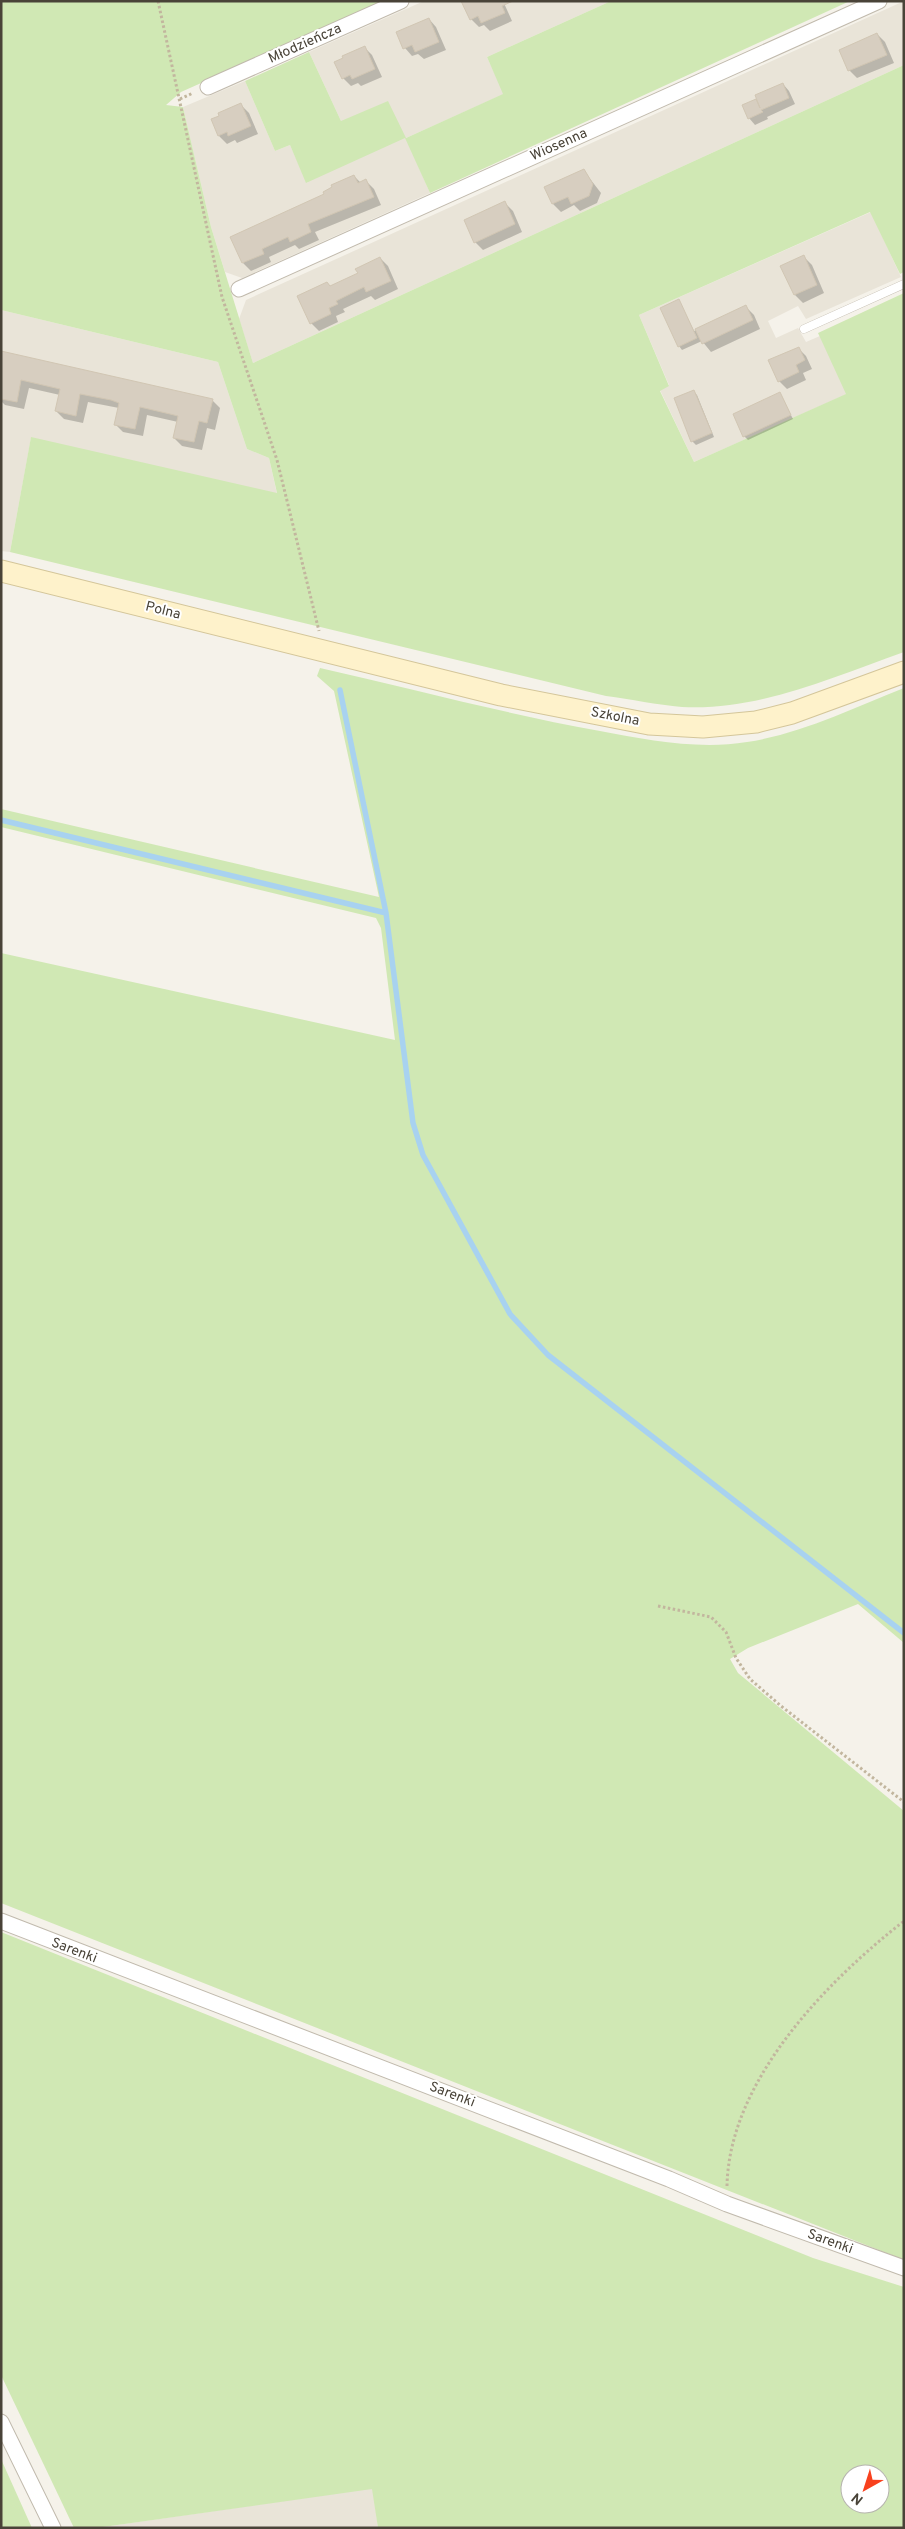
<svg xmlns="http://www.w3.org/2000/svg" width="905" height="2529" font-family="Overpass,sans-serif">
<rect width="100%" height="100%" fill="#f5f2ea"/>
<!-- residential -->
<path fill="#e9e4d8" d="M424 1H611L487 57 504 94 406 138 430 193 242 278 225 272 211 227 183 107 245 81 275 151 290 145 307 183 341 121 309 52Z
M904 1V65L253 363 239 319 246 300Z
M871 212 901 277 806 319 798 306 768 321 776 338 798 328 806 342 820 336 847 394 694 462 660 390 669 385 639 315Z
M1 310 218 362 247 449 269 458 277 494 31 438 10 552 1 551Z
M373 2488 378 2528H96Z"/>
<!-- green -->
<path fill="#d0e8b4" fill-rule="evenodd" d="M1 1H385L181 92 166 105 183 107 211 227 253 363 904 65V272L900 274 870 212 639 315 669 386 660 391 694 462 846 394 818 333 904 293V652C833 677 759 711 682 707 657 705 631 699 606 696L10 552 31 437 277 493 269 458 247 449 218 362 1 310Z
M611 1H850L430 193 405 138 306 183 290 145 275 151 245 81 309 52 341 121 388 101 406 138 503 94 487 57Z
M320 668C413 689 506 714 600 731 647 740 699 750 747 742 801 734 853 708 904 688V1643L858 1604 748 1648 730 1659 738 1673 904 1811V2260L1 1903V953L395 1040 381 928 376 918 1 827V809L379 897 334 691 317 676Z
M1 1932 813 2258 904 2287V2528H378L372 2489 96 2528H74L1 2375ZM850 2474H880V2504H850Z
M1 2459 32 2528H1Z"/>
<!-- shadow -->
<path fill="#0003" d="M503 1 512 21 490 31 484 25 479 27 471 19Z
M429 19 436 27 446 50 424 59 418 54 412 56 405 48Z
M877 34 885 42 894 63 857 78 849 70Z
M364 47 372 55 382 77 361 86 358 83 351 86 343 78Z
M783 84 789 91 795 104 767 117 768 119 755 125 749 118 756 100 760 105Z
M241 105 249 113 258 134 237 143 235 140 227 144 219 136 213 120Z
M584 171 601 193 597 203 580 211 574 205 561 212 553 204 546 188Z
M354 176 361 183 366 181 374 189 381 205 315 232 319 240 299 249 295 245 269 257 271 262 251 271 243 263 325 195Z
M505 203 513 211 522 232 483 250 475 242Z
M804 257 812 265 824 293 803 303 795 295Z
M380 258 388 266 398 289 375 300 371 296 343 309 345 312 336 316 338 322 319 331 311 323 327 283 331 287 359 274Z
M679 301 694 331 746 307 754 315 760 329 711 352 702 341 682 350 679 346Z
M798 348 806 356 812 369 803 373 806 380 787 389 779 381Z
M1 352 212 400 220 408 215 430 207 428 202 450 182 446 174 438 178 422 147 415 143 436 123 432 115 424 119 408 88 402 83 423 64 419 56 411 60 395 29 388 24 409 5 405 1 401Z
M694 392 697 395 714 437 696 445 692 441Z
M780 394 793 419 748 440 744 436Z"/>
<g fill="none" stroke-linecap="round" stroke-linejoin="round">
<!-- stream -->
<path stroke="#a8d2f0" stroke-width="5.5" d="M340 690 386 913 413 1123 423 1155 510 1314 548 1355 904 1633
M1 820 386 913"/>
</g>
<!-- building -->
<path fill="#d7cec0" stroke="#d1c6b3" d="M461 1H513L502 6 505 13 481 23 478 16 470 20Z
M429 18 439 42 415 52 412 45 403 49 396 32Z
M877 33 887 55 848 71 839 50Z
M365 46 375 69 352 79 350 75 342 79 334 62 343 58 342 56Z
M783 83 789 98 761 110 763 112 748 119 742 105 756 99 760 108 755 95Z
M241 103 251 126 228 136 227 132 218 136 211 119 219 116 218 113Z
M584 169 593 184 589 196 571 204 568 197 552 204 544 187Z
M354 175 358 183 366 179 374 197 308 224 311 232 290 242 288 237 262 249 264 254 242 263 230 237 324 194 323 192 332 187 331 185Z
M505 201 515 224 474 243 464 220Z
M804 255 817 285 794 295 780 266Z
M380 257 391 281 366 292 364 287 336 301 338 304 329 308 331 314 310 324 297 296 327 282 330 286 358 273 355 269Z
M679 299 697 338 678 347 660 308Z
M746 305 753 320 702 344 695 329Z
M799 347 805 360 796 365 799 372 778 382 768 360Z
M1 351 213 399 207 423 199 421 194 442 173 438 178 416 170 414 140 407 135 429 114 425 119 403 111 400 80 394 76 416 55 411 60 389 21 380 17 402 1 399Z
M694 390 712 433 691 442 674 398Z
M780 392 791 415 743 437 733 414Z"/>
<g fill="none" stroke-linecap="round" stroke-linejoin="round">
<!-- lane casing -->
<g stroke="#c1baad" stroke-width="9">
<path id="lane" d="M804 329 904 284"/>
</g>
<!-- street casing -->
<g stroke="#c1baad" stroke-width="17">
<path id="street" d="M208 87 401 1
M239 289 879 1
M1 1921 669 2179 727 2204 904 2268
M1 2422 53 2528"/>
</g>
<!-- secondary casing -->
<g stroke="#d4c69a" stroke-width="23">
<path id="secondary" d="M1 571 501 695 649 724 703 727 756 722 792 713 904 672"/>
</g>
<!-- path -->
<path stroke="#c2b69e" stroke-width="3" stroke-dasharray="2.5 2.5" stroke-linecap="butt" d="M158 1 222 297 277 460 319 631
M180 99 193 93
M658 1606 711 1617 726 1632 736 1658 750 1679 781 1706 904 1802
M727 2186C729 2081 826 1982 904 1921"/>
<!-- lane -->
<use href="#lane" stroke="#fff" stroke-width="8"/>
<!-- street -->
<use href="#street" stroke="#fff" stroke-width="15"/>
<!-- secondary -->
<use href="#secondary" stroke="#fef2cb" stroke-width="21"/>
</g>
<g text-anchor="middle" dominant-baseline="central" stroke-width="4" stroke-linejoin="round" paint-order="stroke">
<!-- street labels -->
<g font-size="14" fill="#494338" stroke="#fff">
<text transform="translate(305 44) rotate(-24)">Młodzieńcza</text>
<text transform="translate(559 145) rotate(-24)">Wiosenna</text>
<text transform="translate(163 611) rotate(14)">Polna</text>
<text transform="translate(615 717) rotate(11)">Szkolna</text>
<text transform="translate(74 1951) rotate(21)">Sarenki</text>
<text transform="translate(452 2095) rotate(21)">Sarenki</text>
<text transform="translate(830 2242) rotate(20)">Sarenki</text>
</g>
</g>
<!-- border -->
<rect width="905" height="2529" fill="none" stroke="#494338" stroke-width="5"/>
<!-- north arrow -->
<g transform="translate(865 2489) rotate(219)"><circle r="24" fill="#ffffff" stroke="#b6b4af"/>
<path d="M0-4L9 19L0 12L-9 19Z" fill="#f8411e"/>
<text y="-8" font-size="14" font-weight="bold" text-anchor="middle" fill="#494338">N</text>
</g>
</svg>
